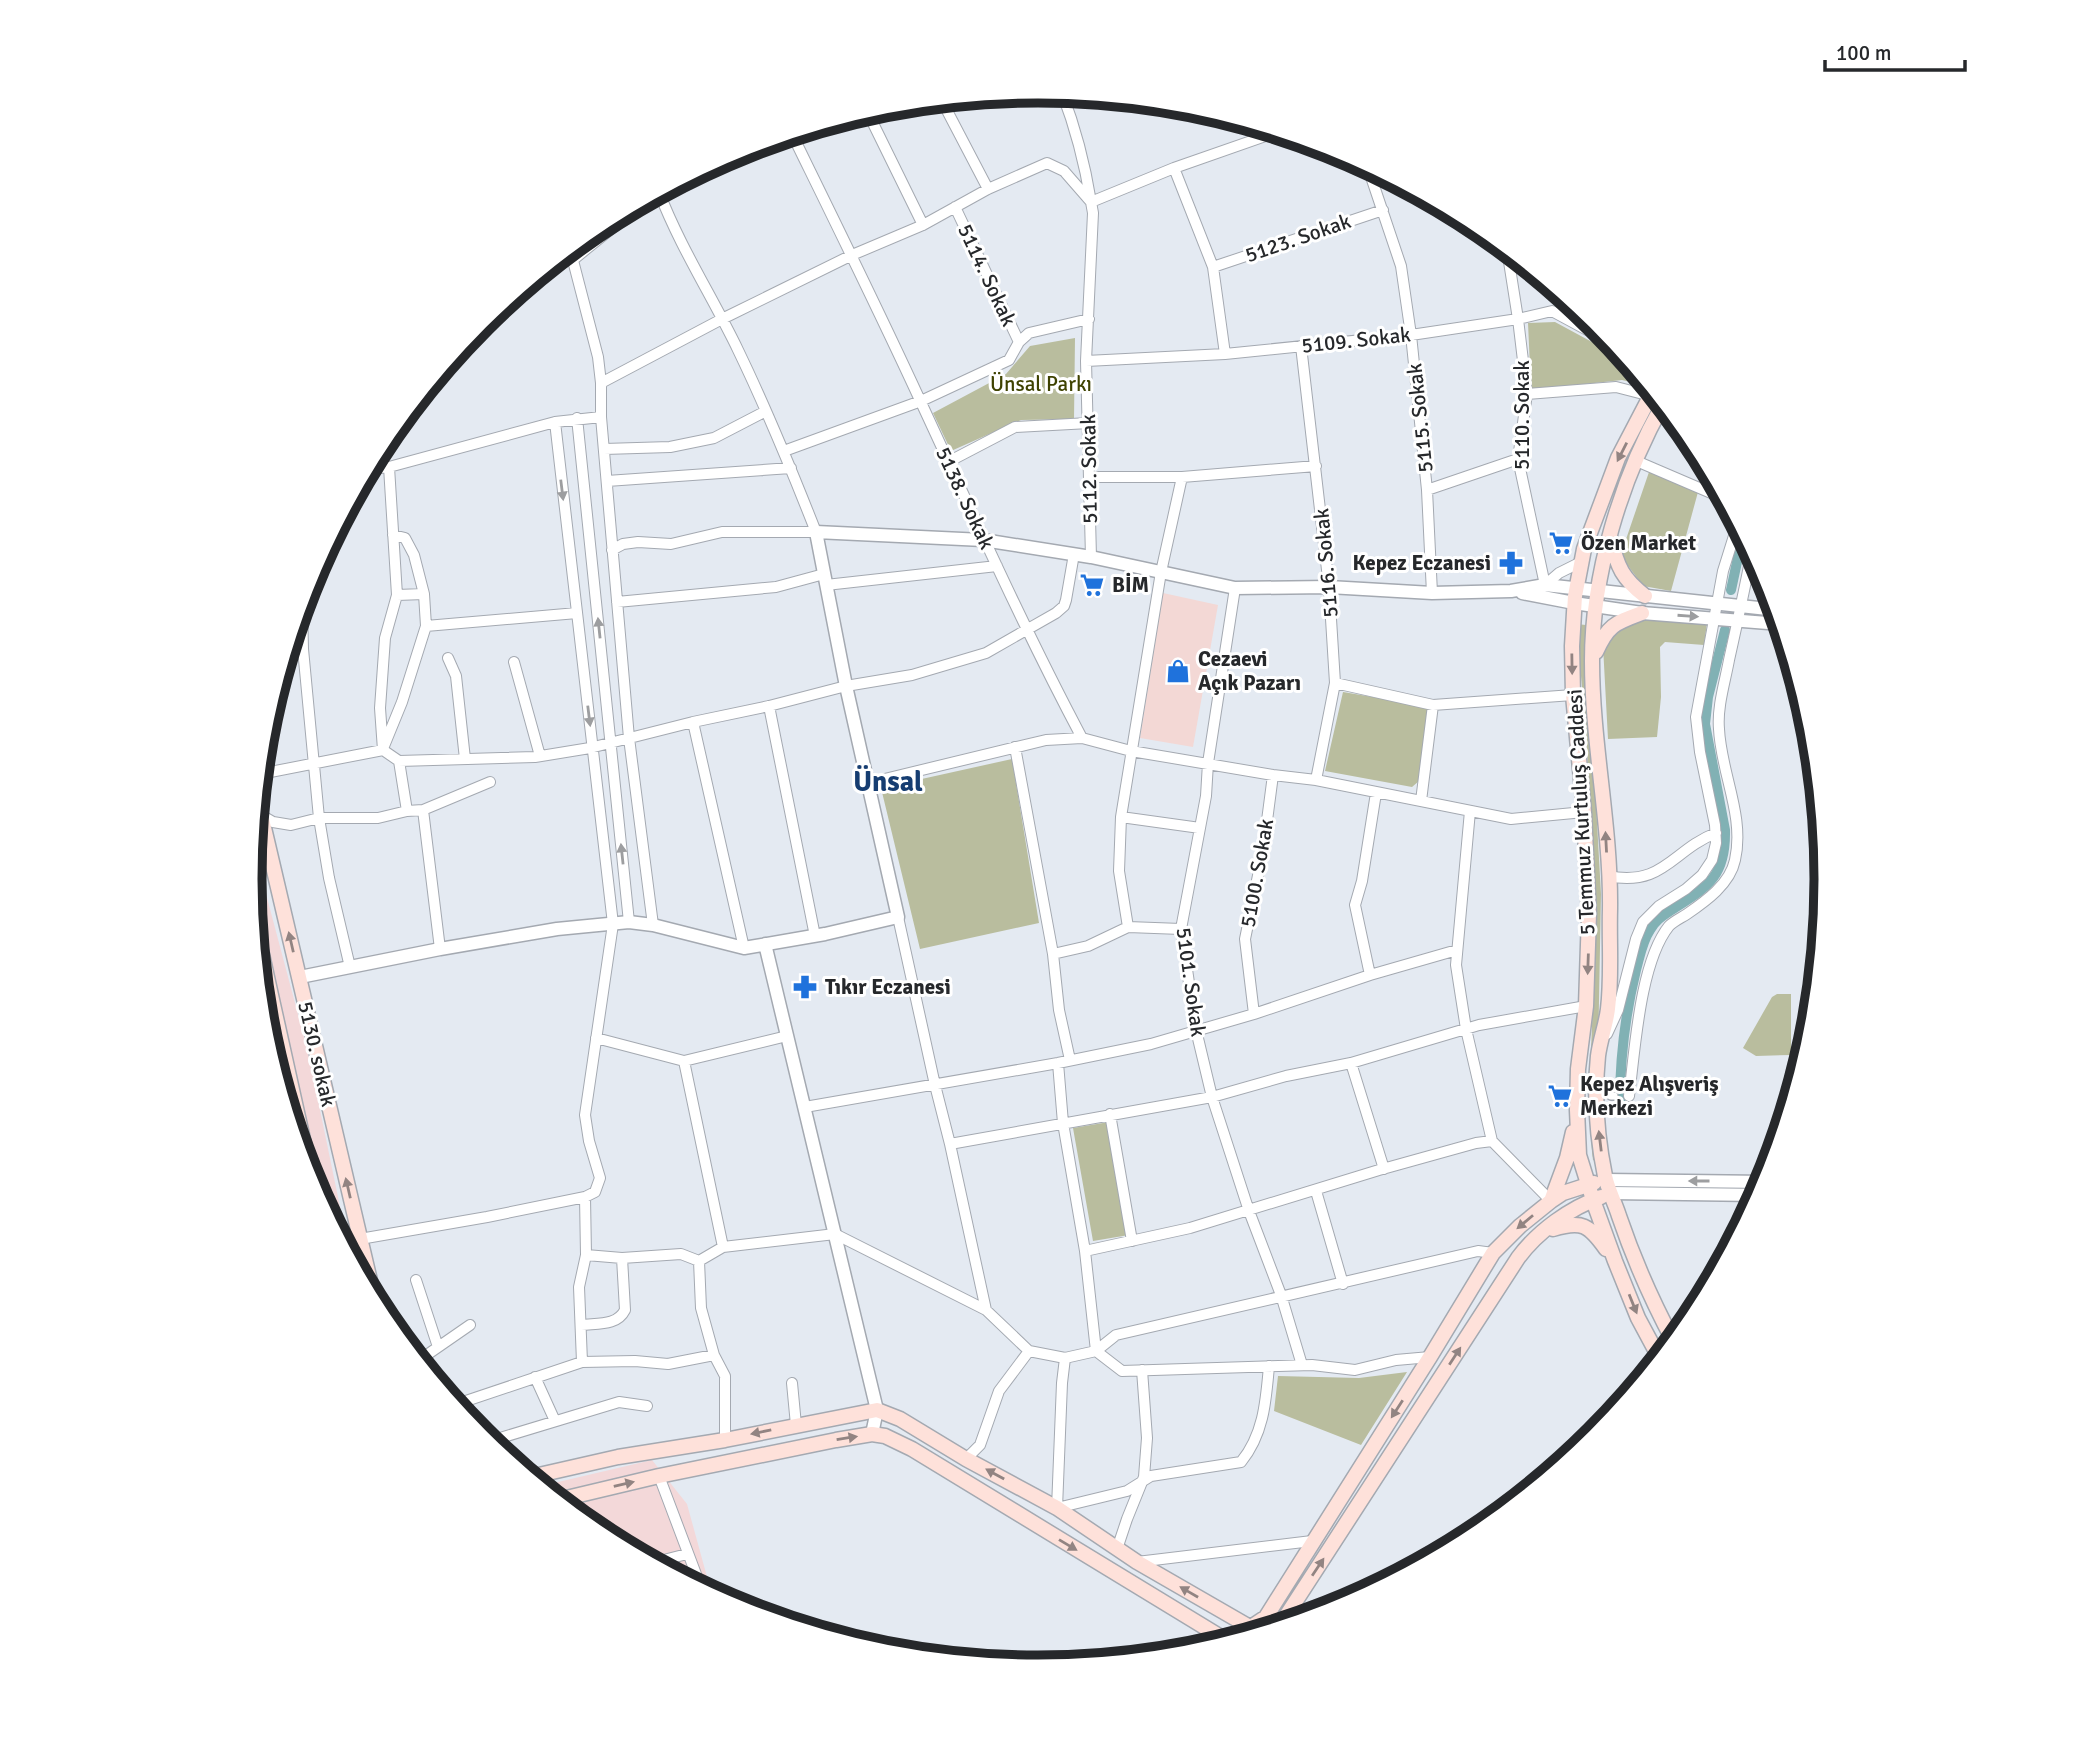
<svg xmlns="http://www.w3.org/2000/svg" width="2077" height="1759" font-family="Signika,sans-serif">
<rect width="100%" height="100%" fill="#e4eaf2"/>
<!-- commercial -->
<path fill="#f3d8d5" d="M1163 593 1218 605 1193 747 1140 738Z"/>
<!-- industrial -->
<path fill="#f3d8d9" d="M253 845 308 1052 350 1255 310 1181 265 1033 250 879Z
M652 1460 687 1504 712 1595 600 1535 541 1486Z"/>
<!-- green -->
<path fill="#b9bd9e" d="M1555 322 1629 362 1644 381 1643 385 1622 380 1531 390 1528 323Z
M1075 338 1074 419 1021 420 951 451 933 413 1006 374 1030 346Z
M1649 472 1698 492 1671 591 1643 586 1626 563 1622 551Z
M1645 620 1707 623 1704 645 1665 642 1660 647 1661 697 1657 737 1608 739 1603 646C1613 630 1628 625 1645 620Z
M1576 624 1586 625 1601 894 1596 1161 1593 1160 1592 1152 1589 1101 1594 975V895L1586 728Z
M1343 692 1426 706 1428 708 1419 781 1412 787 1325 771Z
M1012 759 1039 923 920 949 881 788Z
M1777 994H1791V1055L1756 1056 1743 1048 1772 997Z
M1109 1122 1129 1235 1093 1241 1073 1128Z
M1407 1372 1361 1445 1274 1411 1278 1376 1359 1378Z"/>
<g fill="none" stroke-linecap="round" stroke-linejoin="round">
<!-- canal -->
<path stroke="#81b1b4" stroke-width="10" d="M1731 590 1743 534
M1620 1102C1620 1056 1625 1015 1636 970 1640 956 1642 942 1650 930 1655 920 1664 915 1673 909 1709 886 1726 876 1725 830L1705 724 1708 697 1725 630"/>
<!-- pedestrian casing -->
<g stroke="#a4a9b1" stroke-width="10">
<path id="pedestrian" d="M1611 1096H1614"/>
</g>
<!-- minor casing -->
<g stroke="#a4a9b1" stroke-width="12">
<path id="minor" d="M1062 93C1076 129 1085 165 1091 202L1174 168 1277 132
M942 101 988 189
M867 111 923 225
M792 134C835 222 878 309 919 398 972 512 1023 627 1082 738
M1367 165 1401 266 1411 335 1427 490 1432 593
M1174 168 1213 267 1225 354
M955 207 1019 342
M570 249 598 357 601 383V417L629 738 653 925
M1507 249 1518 319 1527 394 1518 459 1545 585 1559 573 1581 562
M574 259 637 208 660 194
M1213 267 1383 210
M1301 346 1329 587 1335 683 1316 780
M1086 361 1225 354 1411 335 1518 319 1552 311 1615 345
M601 383 722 319 852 255 923 225 988 189 1047 163 1064 171 1091 202 1093 213 1086 361 1091 557
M1527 394 1616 387 1651 396
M577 418 629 922
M604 449 670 447 714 438 766 411
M784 451 921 401 1009 360 1019 342 1029 333 1089 319
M1634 460 1725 499
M948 462 1015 427 1089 423
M368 469 389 467 555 422 601 417
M1090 477H1182L1316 466
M607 481 791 468
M1427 490 1518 459
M612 550 623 544 638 542 671 544 722 532H816C792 471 767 410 738 350 713 298 680 247 659 192
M826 585 997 566
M1235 588 1208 763 1206 796 1181 929 1196 1030 1212 1097 1249 1211 1281 1295 1302 1365
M397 595 424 594
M617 602 776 587 824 574
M302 604 303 649 319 818 329 878 350 967
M426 626 577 613
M448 658 456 676 465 759
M514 662 540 756
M1335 683 1433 705 1573 695
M769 706 815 936
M693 722 744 948
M384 746 402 702 426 626 424 594 414 555 405 538 393 535
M1015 747 1053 954 1059 1010 1070 1060
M383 750 380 708 385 638 397 595 389 467
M399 761 407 811
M260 774 383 750 399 761 535 757 590 748 693 722 769 706 846 686 912 675 986 653 1056 613 1064 606 1066 600 1074 554
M868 783 1046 740 1082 738 1131 751 1273 775 1316 780 1511 819 1584 812
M1421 801 1433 705
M423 810 440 949
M1470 811 1456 965 1466 1029 1492 1141 1551 1201
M261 815 273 822 291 825 319 818H378L407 811 423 810 490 782
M1121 817 1200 828
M1608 876C1664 887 1672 850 1716 833
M898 917 935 1085 950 1144 986 1310 1029 1351 1065 1358 1096 1351 1122 1371 1312 1365 1355 1370 1396 1360 1430 1357
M1128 927 1119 871 1121 817 1161 572 1182 477
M1053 954 1088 946 1128 927 1181 929
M1370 975 1355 905 1362 881 1376 793
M1254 1014 1245 939 1263 851 1273 775
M1607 1034 1618 1010 1636 939 1643 922 1659 906 1686 889 1702 875 1712 860 1716 843 1715 825 1700 752 1696 717 1723 571 1738 523
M596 1038 684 1061 723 1247
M684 1061 787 1036
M1058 1063 1063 1123 1085 1251 1096 1351
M1351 1063 1384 1169
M1629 1096C1635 1049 1640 962 1669 926 1674 921 1681 918 1687 914 1706 901 1730 884 1735 860 1745 816 1721 773 1719 729 1717 707 1725 682 1729 660 1737 624 1745 587 1752 551
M805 1107 1058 1063 1151 1044 1254 1014 1370 975 1457 950
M1110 1114 1132 1241
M950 1144 1212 1097 1286 1076 1351 1063 1479 1025 1586 1006
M1316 1191 1343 1284
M360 1239 487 1217 585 1197 595 1192 600 1178 589 1141 585 1115 613 924 555 422
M1085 1251 1190 1228 1379 1170 1476 1143 1492 1141
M586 1255 622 1258 681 1254 699 1261
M416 1280 438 1347
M581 1325C598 1323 617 1326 625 1310L622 1258
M1096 1351 1116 1335C1236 1306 1357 1280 1478 1251L1493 1253
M1065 1358 1062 1383 1057 1508 1127 1491 1151 1476 1241 1462C1264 1434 1266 1400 1269 1366
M418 1361 470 1325
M582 1362 579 1287 586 1255 585 1197
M535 1377 555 1421
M792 1383 796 1425
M454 1405 582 1362 635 1361 668 1364 714 1355
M725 1440V1376L714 1355 701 1308 699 1261 723 1247 835 1234 986 1310
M487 1442 619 1402 647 1406
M966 1459 980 1445 999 1391 1029 1351
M659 1476 702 1590
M1117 1549 1127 1519 1144 1477 1147 1438 1142 1370
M1137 1562 1312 1541
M652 1563 687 1554"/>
</g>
<!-- tertiary casing -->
<g stroke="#a4a9b1" stroke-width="15">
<path id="tertiary" d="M1522 593 1574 603 1642 613 1781 624
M765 944 877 1410 872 1434
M300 977 440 949 557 929 629 922 653 925 744 948 825 934 898 917 846 686 816 532 983 540 1091 557 1235 588 1329 587 1432 593 1511 591 1545 585 1777 610
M1606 1180 1767 1182
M1611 1193 1759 1195"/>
</g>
<!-- secondary casing -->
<g stroke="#a4a9b1" stroke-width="17">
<path id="secondary" d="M1653 391 1618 458 1584 549 1575 596 1572 646 1573 695 1584 812 1589 914 1586 1006 1578 1069 1577 1110 1579 1155 1594 1203 1615 1261 1638 1318 1660 1359
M1663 404C1621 479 1592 574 1592 661 1592 744 1611 826 1610 909 1609 942 1612 976 1608 1009 1606 1025 1600 1040 1598 1056 1594 1095 1597 1137 1605 1176 1608 1190 1615 1203 1619 1216 1634 1260 1652 1301 1674 1342
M1611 539C1617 567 1623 579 1645 596
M1596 652C1608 625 1615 623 1642 613
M257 806 261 815 375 1302
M253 914 314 1189
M1551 1201 1567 1158 1573 1132
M1553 1229C1582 1220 1589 1225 1606 1249
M530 1477 618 1457 725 1440 877 1410 900 1419 966 1459 1057 1508 1137 1562 1248 1626
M558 1500 659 1476 836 1440 872 1434 885 1436 912 1449 1229 1642
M1254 1625 1266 1617 1430 1357 1493 1253 1520 1226 1551 1201 1563 1193 1594 1183
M1283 1625 1288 1613 1518 1258C1538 1231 1570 1208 1601 1197"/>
</g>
<!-- pedestrian -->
<use href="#pedestrian" stroke="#fff" stroke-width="7"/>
<!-- minor -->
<use href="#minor" stroke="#fff" stroke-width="10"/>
<!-- tertiary -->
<use href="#tertiary" stroke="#fff" stroke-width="12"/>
<!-- secondary -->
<use href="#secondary" stroke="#fee1da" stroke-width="14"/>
</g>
<!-- one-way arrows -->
<defs><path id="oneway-solid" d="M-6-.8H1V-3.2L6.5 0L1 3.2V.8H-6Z" transform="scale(1.75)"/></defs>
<g fill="#928482">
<use href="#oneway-solid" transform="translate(1622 452) rotate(117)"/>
<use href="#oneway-solid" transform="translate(1572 664) rotate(89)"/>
<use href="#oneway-solid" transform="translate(1606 842) rotate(-93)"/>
<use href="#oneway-solid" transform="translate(291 942) rotate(-103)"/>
<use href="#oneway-solid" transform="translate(1588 964) rotate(92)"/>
<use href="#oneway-solid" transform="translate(1600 1141) rotate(-97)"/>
<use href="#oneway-solid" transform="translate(348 1188) rotate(-103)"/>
<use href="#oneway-solid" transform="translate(1525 1222) rotate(140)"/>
<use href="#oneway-solid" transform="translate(1633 1304) rotate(68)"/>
<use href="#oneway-solid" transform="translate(1455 1356) rotate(-57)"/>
<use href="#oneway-solid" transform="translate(1397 1409) rotate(123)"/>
<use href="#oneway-solid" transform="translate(761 1432) rotate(168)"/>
<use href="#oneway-solid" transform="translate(847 1438) rotate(-9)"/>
<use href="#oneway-solid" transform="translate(995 1474) rotate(-151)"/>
<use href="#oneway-solid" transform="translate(624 1484) rotate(-13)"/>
<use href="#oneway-solid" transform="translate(1068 1545) rotate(31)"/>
<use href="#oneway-solid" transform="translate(1318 1567) rotate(-56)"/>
<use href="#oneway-solid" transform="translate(1189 1592) rotate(-150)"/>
</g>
<g fill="#9d9ea0">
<use href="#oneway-solid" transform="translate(562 490) rotate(83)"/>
<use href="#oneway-solid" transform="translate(1688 616) rotate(4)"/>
<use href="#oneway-solid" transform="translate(599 628) rotate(-96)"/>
<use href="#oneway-solid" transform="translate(589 716) rotate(83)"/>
<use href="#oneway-solid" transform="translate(622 854) rotate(-96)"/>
<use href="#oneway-solid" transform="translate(1699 1181) rotate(-180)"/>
</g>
<!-- icons -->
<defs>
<g id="supermarket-bare" transform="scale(1.89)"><path d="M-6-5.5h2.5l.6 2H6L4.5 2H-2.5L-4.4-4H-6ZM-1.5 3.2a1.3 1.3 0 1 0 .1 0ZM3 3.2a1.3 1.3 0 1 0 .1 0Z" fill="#1f72dc" stroke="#fff" stroke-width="2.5" paint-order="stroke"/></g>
<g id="pharmacy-bare" transform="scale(1.89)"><path d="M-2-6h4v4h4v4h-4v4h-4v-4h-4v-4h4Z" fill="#1f72dc" stroke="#fff" stroke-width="2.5" paint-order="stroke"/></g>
<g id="shop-bare" transform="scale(1.89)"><path d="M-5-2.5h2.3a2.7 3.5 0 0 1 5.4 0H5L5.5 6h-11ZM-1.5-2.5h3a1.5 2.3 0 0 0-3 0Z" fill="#1f72dc" stroke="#fff" stroke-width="2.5" paint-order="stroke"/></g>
</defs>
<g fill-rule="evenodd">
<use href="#supermarket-bare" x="1561" y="543"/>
<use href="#pharmacy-bare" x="1511" y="563"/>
<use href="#supermarket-bare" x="1092" y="585"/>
<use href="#shop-bare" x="1178" y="671"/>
<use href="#pharmacy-bare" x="805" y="987"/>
<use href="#supermarket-bare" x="1560" y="1096"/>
</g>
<g text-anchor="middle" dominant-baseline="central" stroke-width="6" stroke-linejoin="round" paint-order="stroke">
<!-- street labels -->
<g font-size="21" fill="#26282b" stroke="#fff">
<text transform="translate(1298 238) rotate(-19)">5123. Sokak</text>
<text transform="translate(987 275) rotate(65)">5114. Sokak</text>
<text transform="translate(1356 340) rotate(-6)">5109. Sokak</text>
<text transform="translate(1522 415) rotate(-90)">5110. Sokak</text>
<text transform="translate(1420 418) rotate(-96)">5115. Sokak</text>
<text transform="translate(1089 469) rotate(-91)">5112. Sokak</text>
<text transform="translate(965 498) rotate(65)">5138. Sokak</text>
<text transform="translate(1326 563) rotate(-95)">5116. Sokak</text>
<text transform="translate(1581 812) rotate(-93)">5 Temmuz Kurtuluş Caddesi</text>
<text transform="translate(1257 873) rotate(-80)">5100. Sokak</text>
<text transform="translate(1191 982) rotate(82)">5101. Sokak</text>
<text transform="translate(317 1054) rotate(77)">5130. sokak</text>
</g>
<!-- park labels -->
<g font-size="21" fill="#3e4201" stroke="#fff">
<text x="1041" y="384">Ünsal Parkı</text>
</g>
<!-- poi labels -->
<g font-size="21" font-weight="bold" fill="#26282b" stroke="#fff" text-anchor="start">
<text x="1581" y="543">Özen Market</text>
<text x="1491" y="563" text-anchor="end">Kepez Eczanesi</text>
<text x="1112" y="585">BİM</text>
<text x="1198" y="659">Cezaevi<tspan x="1198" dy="24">Açık Pazarı</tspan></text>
<text x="825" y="987">Tıkır Eczanesi</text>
<text x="1580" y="1084">Kepez Alışveriş<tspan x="1580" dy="24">Merkezi</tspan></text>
</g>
<!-- district labels -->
<g font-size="28" font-weight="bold" fill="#163d71" stroke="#fff">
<text x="888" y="782">Ünsal</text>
</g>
</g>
<!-- crop -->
<path d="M0 0H2077V1759H0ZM262 879a776 776 0 1 1 1552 0a776 776 0 1 1-1552 0Z" fill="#fff" fill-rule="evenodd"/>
<path fill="none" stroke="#26282b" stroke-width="9" d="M262 879a776 776 0 1 1 1552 0a776 776 0 1 1-1552 0Z"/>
<!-- scale -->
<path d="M1825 60v10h140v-10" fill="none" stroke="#26282b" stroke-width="3.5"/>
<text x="1836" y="60" font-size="21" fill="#26282b" stroke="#ffffff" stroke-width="5" paint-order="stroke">100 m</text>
</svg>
